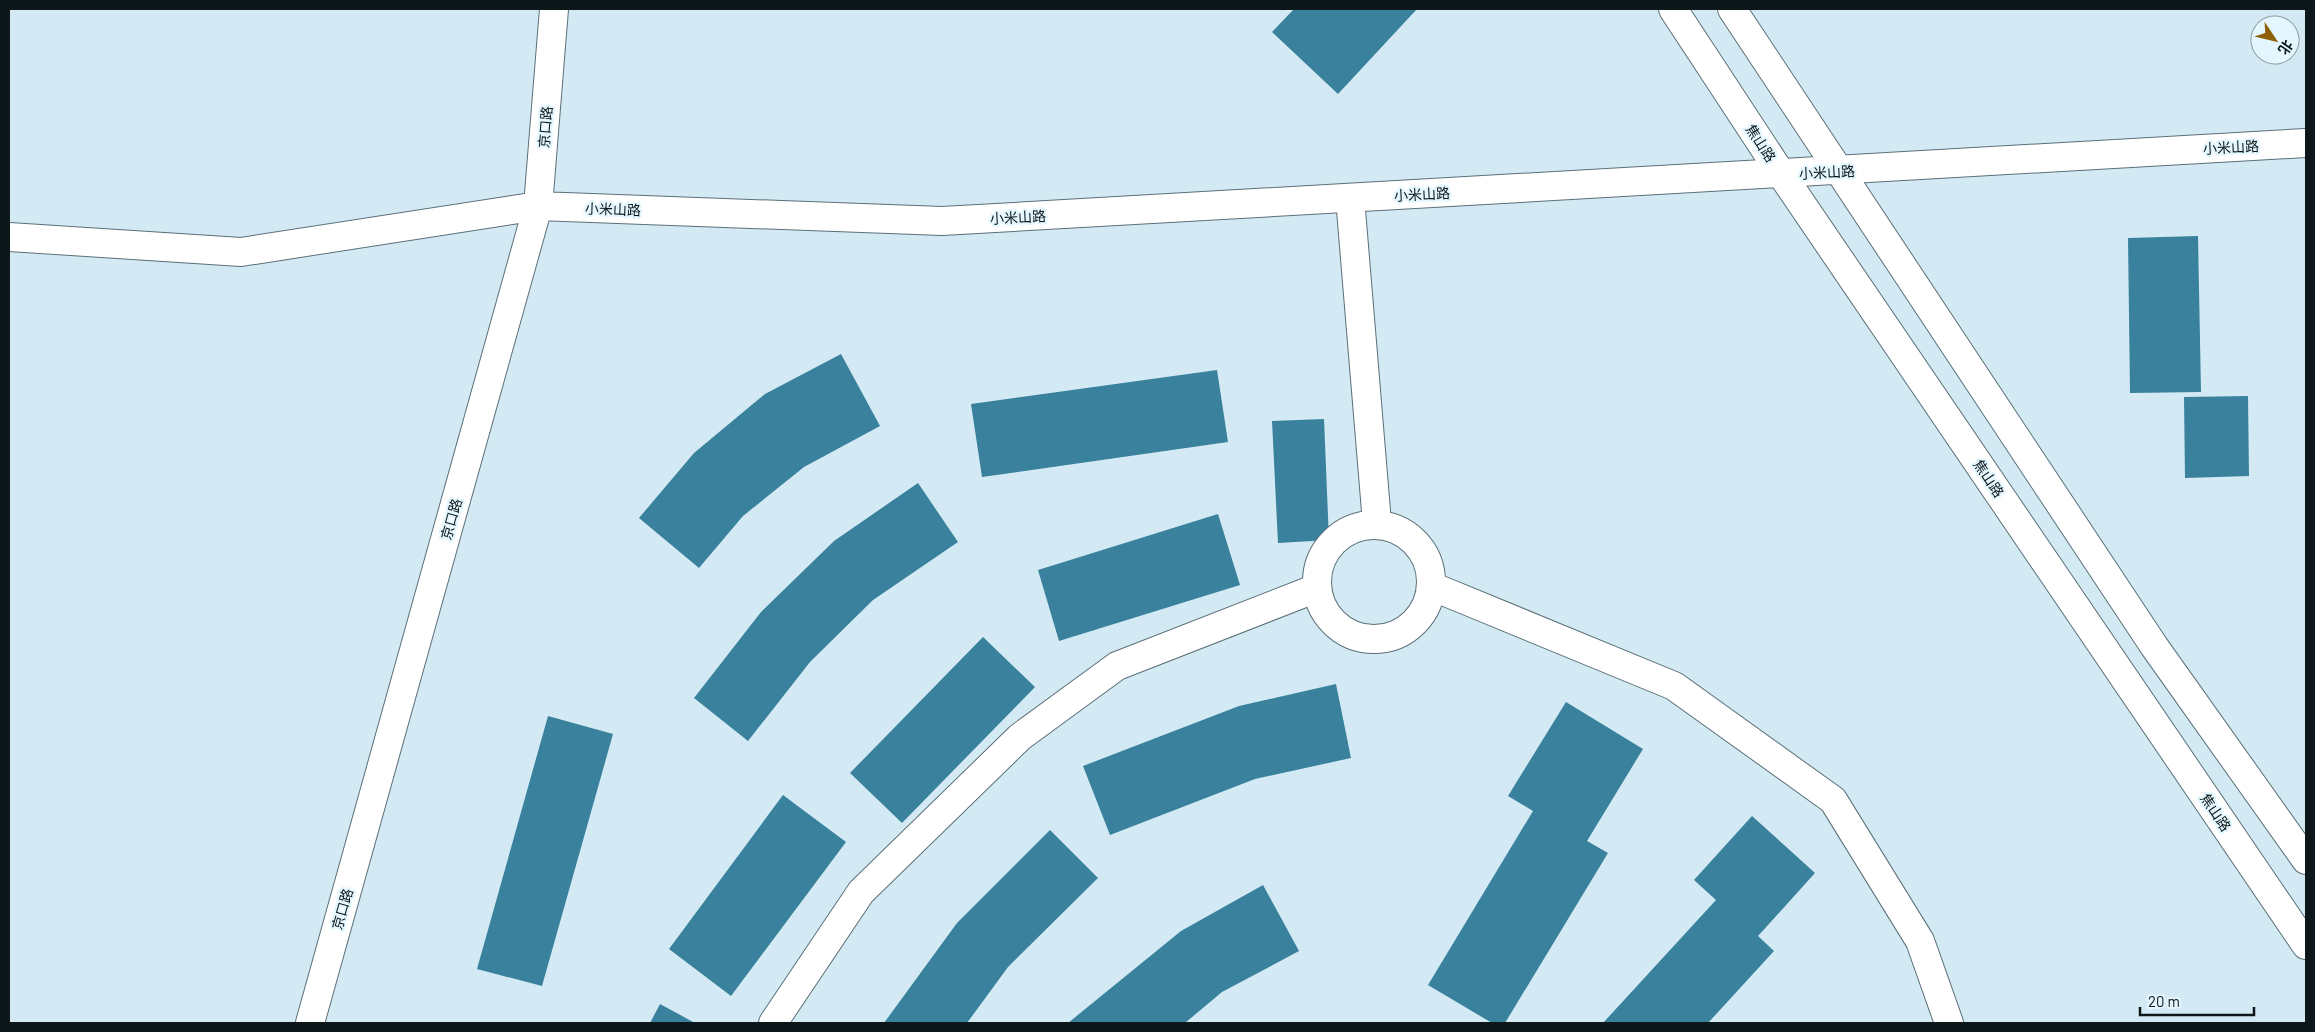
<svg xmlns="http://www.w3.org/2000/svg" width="2315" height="1032" font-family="Barlow,'Noto Sans SC',sans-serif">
<rect width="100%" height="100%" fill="#d3eaf4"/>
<!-- building -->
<path fill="#39819c" d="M1294 9H1417L1338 94 1272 32Z
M2198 236 2201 392 2130 393 2128 238Z
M841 354 880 426 804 467 743 516 699 568 639 518 694 453 765 394Z
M1217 370 1228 442 982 477 971 404Z
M2248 396 2249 476 2185 478 2184 397Z
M1324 419 1329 540 1278 543 1272 421Z
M918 483 958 542 873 600 810 662 748 741 694 698 761 612 834 541Z
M1218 514 1240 585 1059 641 1038 570Z
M983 637 1035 687 902 823 850 773Z
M1336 684 1351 758 1255 779 1110 835 1083 766 1239 706Z
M1566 702 1643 749 1587 841 1608 853 1505 1023H1492L1428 985 1533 811 1508 796Z
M548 716 613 734 542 986 477 969Z
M783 795 846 842 731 996 669 949Z
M1752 816 1815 873 1758 936 1774 951 1708 1023H1603L1716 900 1694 880Z
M1050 830 1098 878 1008 967 967 1023H884L957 923Z
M1263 885 1299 951 1222 992 1185 1023H1068L1181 931Z
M660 1004 695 1023H650Z"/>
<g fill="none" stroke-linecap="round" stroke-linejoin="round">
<!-- street casing -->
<g stroke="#5b6f78" stroke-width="30">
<path id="street" d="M1350 198 1377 523
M1317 582a57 57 0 1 1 114 0a57 57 0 1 1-114 0Z
M1431 586 1674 686 1833 800 1920 941 1949 1023
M773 1023 861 892 1020 737 1117 666 1317 588"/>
</g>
<!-- secondary casing -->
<g stroke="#5b6f78" stroke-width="30">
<path id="secondary" d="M9 237 241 252 538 206 942 221 2306 143
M310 1023 538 206 554 9"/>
</g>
<!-- primary casing -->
<g stroke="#5b6f78" stroke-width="30">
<path id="primary" d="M1673 9 1782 175 2306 945
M1732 9 2154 646 2306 860"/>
</g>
<!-- street -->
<use href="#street" stroke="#fff" stroke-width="28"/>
<!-- secondary -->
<use href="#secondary" stroke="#fff" stroke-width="28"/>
<!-- primary -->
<use href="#primary" stroke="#fff" stroke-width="28"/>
</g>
<g text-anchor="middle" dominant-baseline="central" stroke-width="4.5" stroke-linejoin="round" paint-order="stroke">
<!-- street labels -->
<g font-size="14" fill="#0d1619" stroke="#e4f6fe">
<text transform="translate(545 127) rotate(-85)">京口路</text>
<text transform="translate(1761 143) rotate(57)">焦山路</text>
<text transform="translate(2231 147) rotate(-3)">小米山路</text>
<text transform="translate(1827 172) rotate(-3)">小米山路</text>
<text transform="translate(1422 194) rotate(-3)">小米山路</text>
<text transform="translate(613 209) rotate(2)">小米山路</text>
<text transform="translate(1018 217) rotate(-3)">小米山路</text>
<text transform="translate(1989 478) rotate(56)">焦山路</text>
<text transform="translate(451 519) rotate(-74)">京口路</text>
<text transform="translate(2216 812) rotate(56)">焦山路</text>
<text transform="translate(342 909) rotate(-74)">京口路</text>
</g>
</g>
<!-- border -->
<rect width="2315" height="1032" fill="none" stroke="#0d1619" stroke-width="20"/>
<!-- north arrow -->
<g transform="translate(2275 40) rotate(125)"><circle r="24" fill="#e4f6fe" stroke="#8e9ca2"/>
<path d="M0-4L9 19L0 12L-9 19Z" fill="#8e6008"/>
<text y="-8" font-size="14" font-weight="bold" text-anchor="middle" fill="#0d1619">北</text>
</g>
<!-- scale -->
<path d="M2140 1007v8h114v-8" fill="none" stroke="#0d1619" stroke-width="2.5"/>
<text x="2148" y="1007" font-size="15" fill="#0d1619" stroke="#e4f6fe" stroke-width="4" paint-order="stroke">20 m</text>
</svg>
